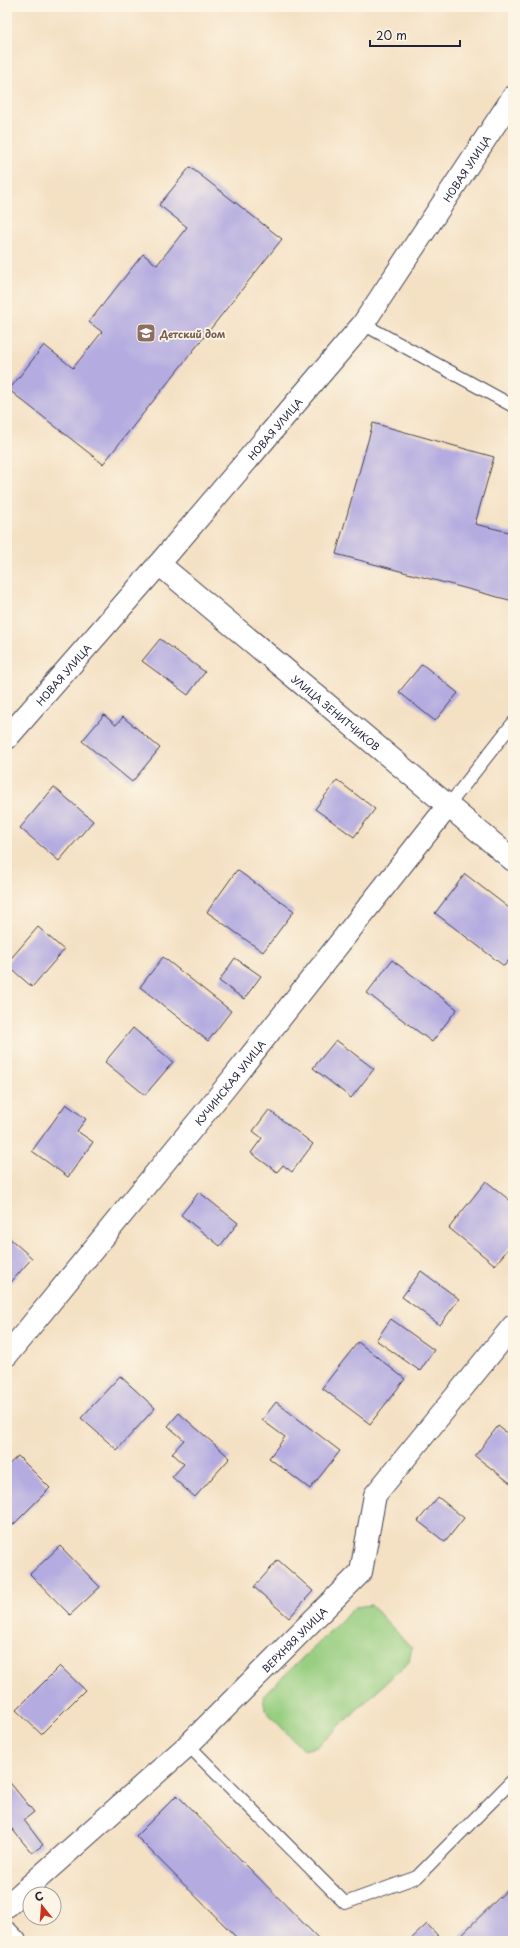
<svg xmlns="http://www.w3.org/2000/svg" width="520" height="1948" font-family="'Playpen Sans',sans-serif">
<rect width="100%" height="100%" fill="#fcf5e5"/>
<filter id="ink" filterUnits="userSpaceOnUse"><feTurbulence type="fractalNoise" baseFrequency=".025" numOctaves="2"/><feDisplacementMap in="SourceGraphic" scale="8" xChannelSelector="R" yChannelSelector="G"/><feConvolveMatrix kernelMatrix="1 2 1 2 8 2 1 2 1" color-interpolation-filters="sRGB"/></filter>
<filter id="wash" filterUnits="userSpaceOnUse"><feTurbulence type="fractalNoise" baseFrequency=".012" numOctaves="4" result="noise"/><feDisplacementMap in="SourceGraphic" scale="16" xChannelSelector="R" yChannelSelector="G"/><feGaussianBlur stdDeviation="0.9" result="paint"/><feColorMatrix in="noise" values="0 0 0 0 0 0 0 0 0 0 0 0 0 0 0 0 0 1.4 0 .05"/><feComposite in="paint" operator="in"/></filter>
<g filter="url(#wash)">
<rect width="100%" height="100%" fill="#f4e1c4"/>
<!-- garden -->
<path fill="#97ce80" stroke="#5c785e" d="M371 1605 412 1648 409 1661 317 1747 303 1750 265 1710 263 1696 355 1607Z"/>
<g id="blocks">
<!-- building -->
<path fill="#b4ace0" d="M190 167 282 239 103 464 9 390 44 345 73 368 102 332 89 322 143 254 157 265 187 227 159 205Z
M373 423 494 457 475 524 513 533V601L336 554Z
M160 639 205 672 188 695 142 661Z
M422 664 458 693 435 721 399 692Z
M104 715 116 725 123 717 160 748 132 782 82 741Z
M337 780 375 809 354 837 315 809Z
M54 787 93 821 59 861 20 828Z
M237 870 294 911 263 952 207 912Z
M465 874 513 911V955L504 966 435 913Z
M38 927 64 950 32 987 7 965V963Z
M163 957 231 1011 208 1041 140 987Z
M235 958 261 976 244 999 219 981Z
M392 960 457 1009 432 1042 367 993Z
M133 1028 173 1062 145 1095 105 1062Z
M336 1040 374 1069 351 1098 313 1068Z
M66 1104 86 1119 77 1131 93 1142 68 1177 32 1151Z
M269 1110 313 1144 292 1172 283 1165 277 1172 251 1153 262 1138 253 1131Z
M486 1181 513 1203V1243L495 1265 449 1228Z
M199 1192 238 1223 220 1246 181 1215Z
M7 1236 32 1258 7 1287Z
M421 1271 459 1299 440 1325 402 1297Z
M391 1319 434 1350 420 1371 376 1340Z
M358 1342 405 1379 370 1424 322 1388Z
M120 1376 155 1408 117 1450 81 1418Z
M276 1402 340 1451 310 1489 269 1458 285 1437 262 1420Z
M179 1413 230 1458 195 1497 172 1477 184 1464 172 1453 184 1440 168 1426Z
M498 1426 513 1438V1485L475 1456Z
M18 1456 50 1488 7 1531V1466Z
M438 1497 464 1518 445 1542 418 1521Z
M60 1546 100 1587 70 1615 30 1574Z
M278 1560 313 1591 289 1618 254 1587Z
M60 1666 85 1690 41 1734 16 1710Z
M7 1779 34 1812 24 1820 43 1845 32 1853 7 1823Z
M177 1795 321 1941H240L136 1836Z
M513 1884V1941H455Z
M427 1924 443 1941H409Z"/>
</g>
</g>
<g filter="url(#ink)">
<use href="#blocks" fill-opacity="0" stroke="#423f50" stroke-width="1"/>
<g fill="none" stroke-linecap="round" stroke-linejoin="round">
<!-- lane casing -->
<g stroke="#423f50" stroke-width="14">
<path id="lane" d="M363 324 513 406
M448 806 513 723
M188 1745 345 1903 417 1877 513 1780"/>
</g>
<!-- street casing -->
<g stroke="#423f50" stroke-width="24">
<g id="street">
<path id="s1" d="M159 564 513 860"/>
<path id="s2" d="M7 738 159 564 363 324 513 97"/>
<path id="s3" d="M7 1355 222 1092 448 806"/>
<path id="s4" d="M7 1906 188 1745 361 1572 375 1495 513 1326"/>
</g>
</g>
<!-- highway casing -->
<g stroke="#423f50" stroke-width="24">
<path id="highway" d="M7 1933 15 1941"/>
</g>
<!-- lane -->
<use href="#lane" stroke="#fff" stroke-width="12"/>
<!-- street -->
<use href="#street" stroke="#fff" stroke-width="22"/>
<!-- highway -->
<use href="#highway" stroke="#fff" stroke-width="22"/>
</g>
</g>
<!-- icons -->
<defs>
<g id="school-square" transform="scale(1)"><rect x="-9" y="-9" width="18" height="18" rx="4" fill="#8d6e63" stroke="#fcf5e5"/><path d="M0-5L7-2L0 1L-7-2ZM-4 1L0 2.5L4 1V4Q0 6-4 4Z" fill="#fff"/></g>
</defs>
<g fill-rule="evenodd">
<use href="#school-square" x="146" y="333"/>
</g>
<g text-anchor="middle" dominant-baseline="central" stroke-width="3.5" stroke-linejoin="round" paint-order="stroke">
<!-- street labels -->
<g font-size="10" fill="#22223b" stroke="#fcf5e5">
<text stroke="none"><textPath href="#s2" startOffset="733">НОВАЯ УЛИЦА</textPath></text>
<text stroke="none"><textPath href="#s2" startOffset="409">НОВАЯ УЛИЦА</textPath></text>
<text stroke="none"><textPath href="#s2" startOffset="85">НОВАЯ УЛИЦА</textPath></text>
<text stroke="none"><textPath href="#s1" startOffset="231">УЛИЦА ЗЕНИТЧИКОВ</textPath></text>
<text stroke="none"><textPath href="#s3" startOffset="352">КУЧИНСКАЯ УЛИЦА</textPath></text>
<text stroke="none"><textPath href="#s4" startOffset="392">ВЕРХНЯЯ УЛИЦА</textPath></text>
</g>
<!-- education labels -->
<g font-size="10" font-weight="bold" fill="#785e54" stroke="#fcf5e5" text-anchor="start">
<text x="160" y="333">Детский дом</text>
</g>
</g>
<!-- margin -->
<rect width="520" height="1948" fill="none" stroke="#fcf5e5" stroke-width="24"/>
<!-- north arrow -->
<g transform="translate(42 1906) rotate(343)"><circle r="19" fill="#fcf5e5" stroke="#a5a1a1"/>
<path d="M0-3L7 15L0 10L-7 15Z" fill="#c8321e"/>
<text y="-6" font-size="11" font-weight="bold" text-anchor="middle" fill="#22223b">С</text>
</g>
<!-- scale -->
<path d="M370 40v6h90v-6" fill="none" stroke="#22223b" stroke-width="2"/>
<text x="376" y="40" font-size="12" fill="#22223b" stroke="#fcf5e5" stroke-width="3" paint-order="stroke">20 m</text>
</svg>
